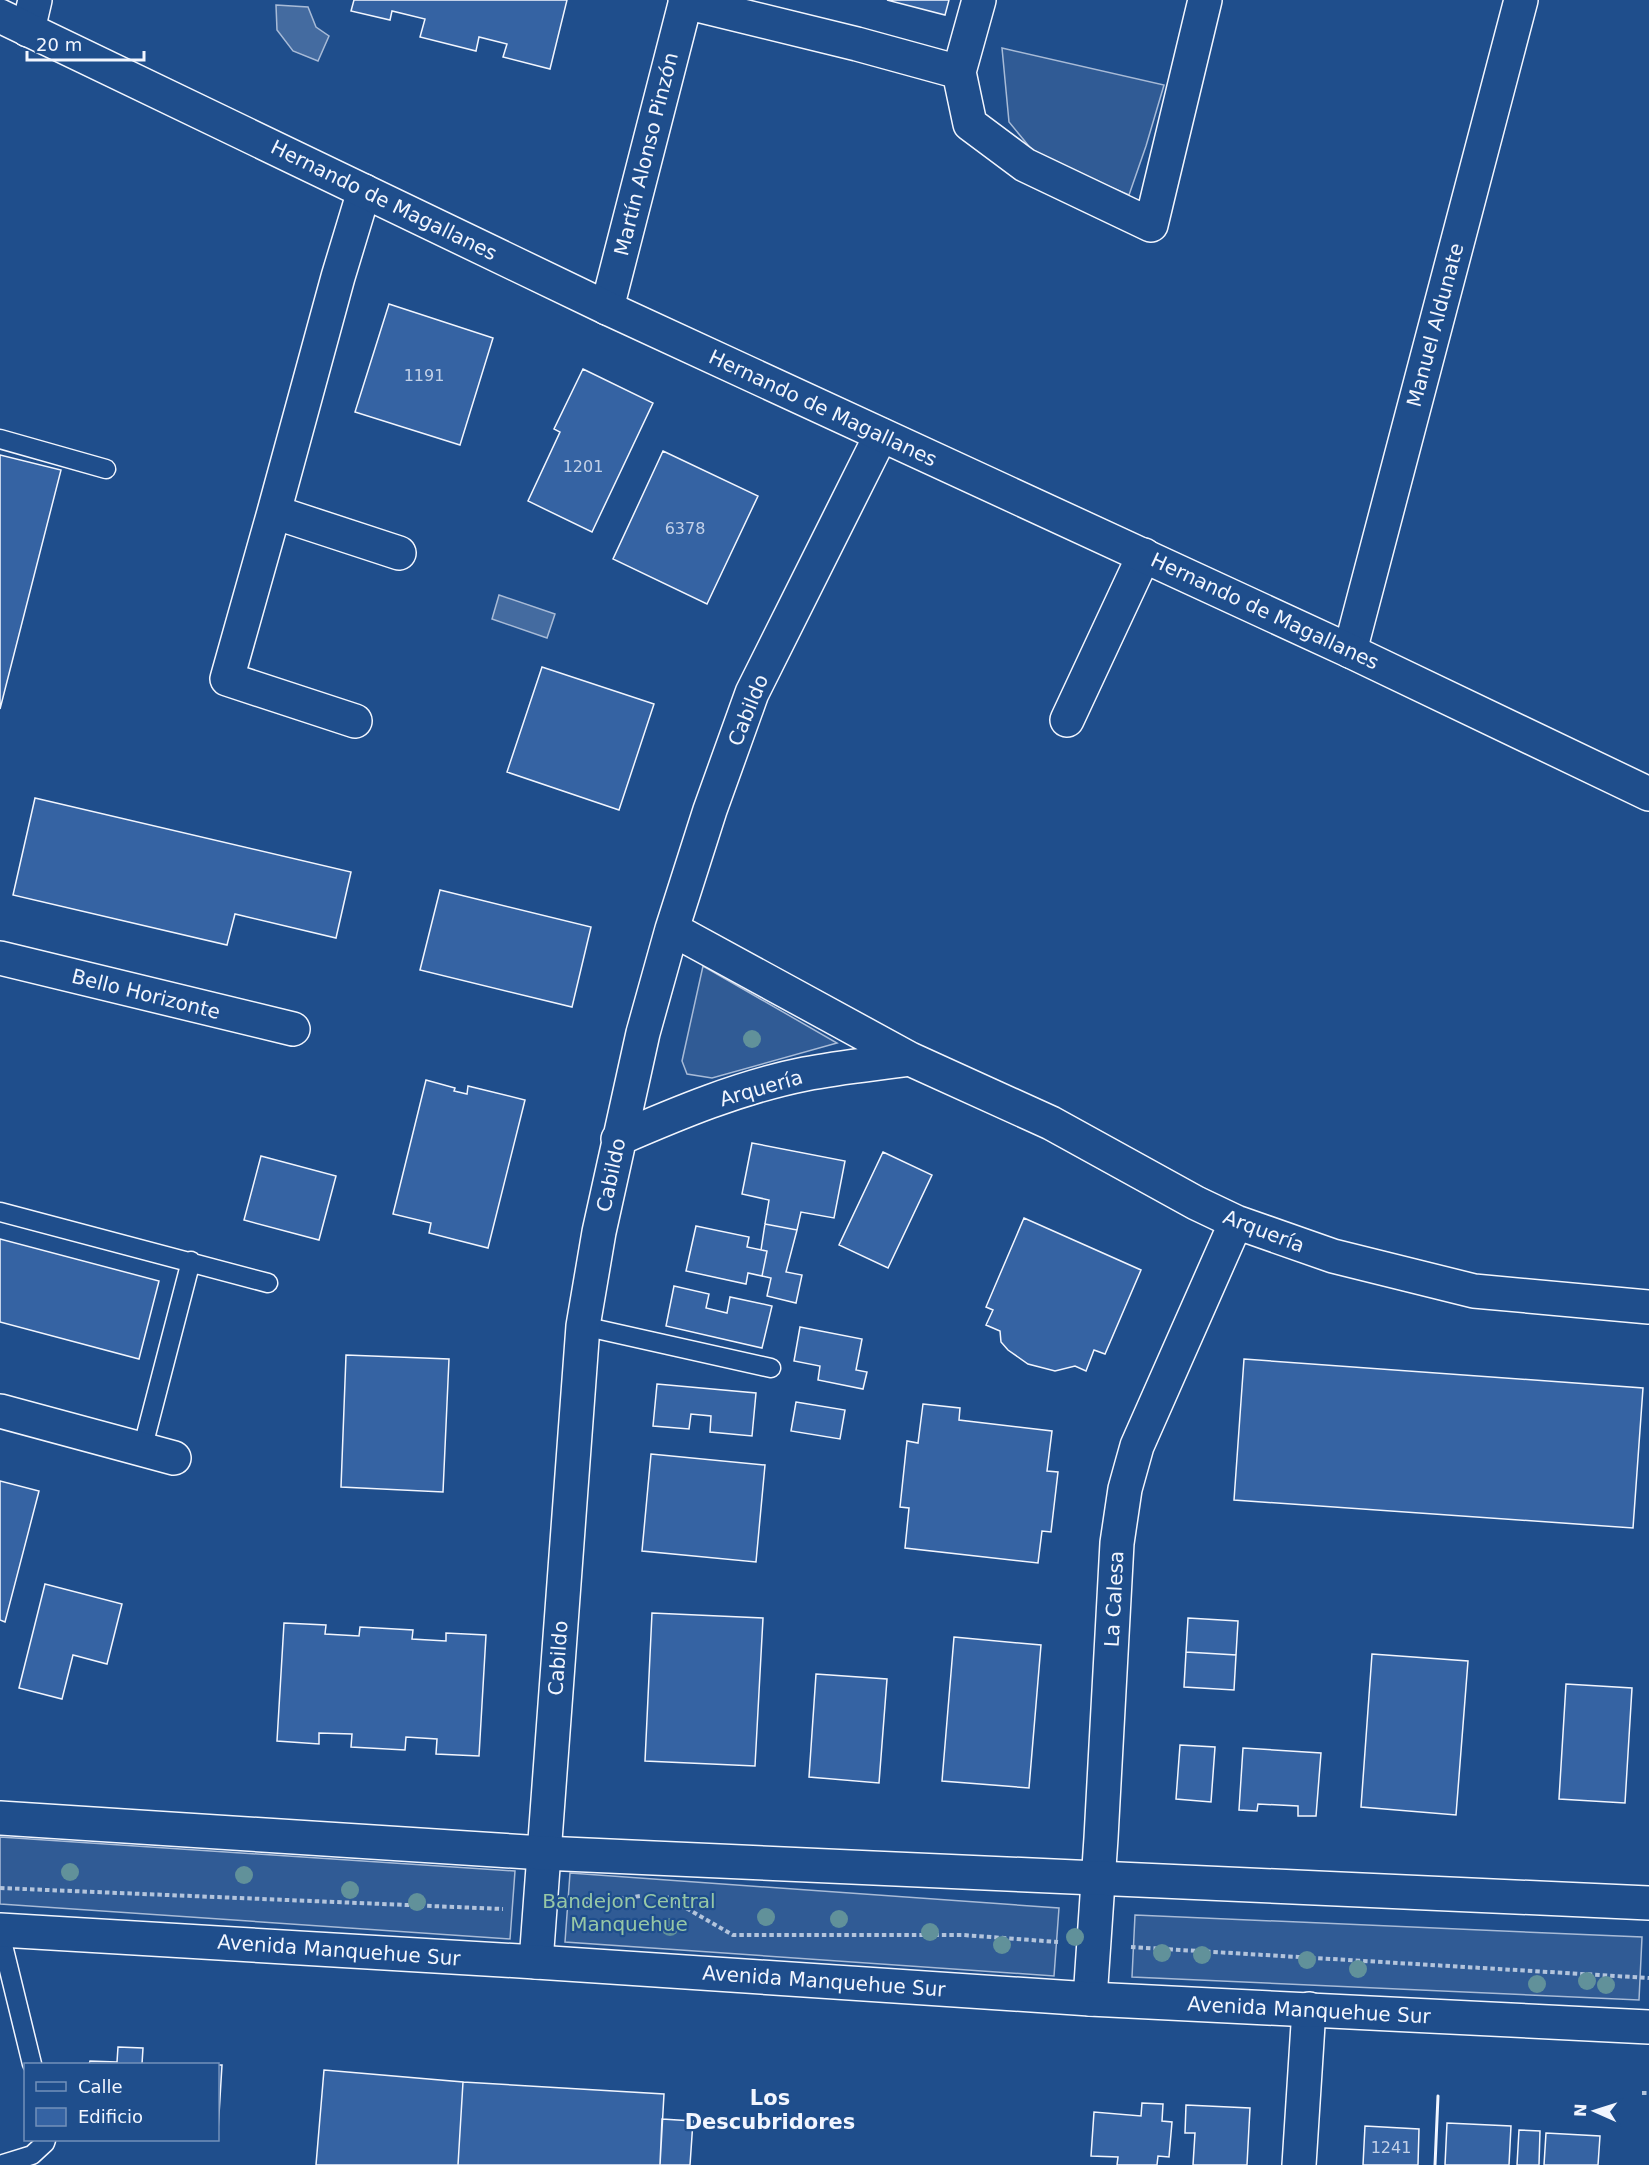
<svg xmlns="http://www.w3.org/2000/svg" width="1649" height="2165" font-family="'DejaVu Sans',sans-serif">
<rect width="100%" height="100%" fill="#1f4e8c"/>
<!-- built -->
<path fill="#305b95" stroke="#a8bbd7" stroke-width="1.5" d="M1002 48 1164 85 1146 146 1129 195 1037 156 1009 122Z
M703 966 837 1043 712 1078 687 1074 682 1061Z
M0 1837 515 1871 510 1939 0 1904Z
M570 1873 1059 1908 1054 1976 565 1942Z
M1135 1915 1642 1937 1639 2000 1132 1977Z"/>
<!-- water -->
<path fill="#446ba0" stroke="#a8bbd7" stroke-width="1.5" d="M276 5 308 7 316 27 329 36 318 61 293 51 277 30Z
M499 595 555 614 547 638 492 619Z"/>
<!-- building -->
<path fill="#3563a3" stroke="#f2f6ff" stroke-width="1.5" d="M354 0H567L550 69 503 57 507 44 479 37 476 51 420 37 425 19 392 11 390 20 351 11Z
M887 0H949L945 15Z
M389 304 493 338 460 445 355 412Z
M583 369 653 403 592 532 528 501 560 432 554 429Z
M663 451 758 496 707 604 613 559Z
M0 455 61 470 0 709Z
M542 667 654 704 619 810 507 772Z
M35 798 351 872 336 938 235 914 227 945 13 895Z
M440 890 591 927 572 1007 420 970Z
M426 1080 455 1088 454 1091 467 1094 468 1086 525 1100 488 1248 429 1233 431 1223 393 1214Z
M752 1143 845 1161 834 1218 801 1212 797 1230 765 1224 769 1200 742 1194Z
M883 1152 932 1175 888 1268 839 1245Z
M261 1156 336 1176 319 1240 244 1220Z
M1024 1218 1141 1270 1105 1354 1094 1350 1086 1371 1075 1366 1055 1371 1028 1364 1008 1350 1001 1342 1000 1331 986 1325 993 1310 986 1307Z
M765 1224 797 1230 786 1272 802 1275 796 1303 767 1296 771 1278 762 1276 767 1251 761 1250Z
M696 1226 749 1237 747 1247 767 1251 762 1276 748 1273 746 1284 686 1271Z
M0 1239 159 1281 139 1359 0 1322Z
M674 1286 709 1294 706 1308 727 1313 730 1297 772 1306 762 1348 666 1326Z
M800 1327 862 1339 856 1370 867 1372 863 1389 818 1380 820 1366 794 1361Z
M346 1355 449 1359 443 1492 341 1487Z
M1244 1359 1643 1388 1633 1528 1234 1500Z
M657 1384 756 1393 752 1436 710 1432 711 1416 691 1414 689 1429 653 1426Z
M796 1402 845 1410 840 1439 791 1431Z
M923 1404 960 1408 959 1420 1052 1431 1047 1471 1058 1472 1051 1532 1042 1531 1038 1563 905 1548 909 1508 900 1507 907 1441 918 1443Z
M651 1454 765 1465 756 1562 642 1551Z
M0 1481 39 1491 5 1622 0 1620Z
M45 1584 122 1604 107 1664 73 1655 62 1699 19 1688Z
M652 1613 763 1618 755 1766 645 1761Z
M1188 1618 1238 1621 1236 1655 1186 1652Z
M284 1623 326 1625 325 1634 359 1636 360 1627 413 1630 412 1639 446 1641V1633L486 1635 479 1756 436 1754 437 1739 406 1737 405 1750 351 1747 352 1734 319 1733V1744L277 1741Z
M954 1637 1041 1645 1029 1788 942 1781Z
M1186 1652 1236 1655 1234 1690 1184 1687Z
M1372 1654 1468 1661 1456 1815 1361 1807Z
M816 1674 887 1679 879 1783 809 1777Z
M1566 1684 1632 1688 1625 1803 1559 1799Z
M1180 1745 1215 1747 1211 1802 1176 1799Z
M1243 1748 1321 1753 1316 1816H1298V1806L1258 1804 1257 1811 1239 1810Z
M118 2047 143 2048 142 2064H89L90 2061 117 2062Z
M218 2065H222L218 2131Z
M324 2070 463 2082 458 2165H316Z
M463 2082 664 2094 660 2165H458Z
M1142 2103 1163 2104 1162 2121 1172 2122 1169 2157 1158 2156 1157 2165H1117L1118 2157 1091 2156 1094 2112 1141 2116Z
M1186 2105 1250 2108 1247 2165H1193L1195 2133H1185Z
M662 2119 693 2121 690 2165H660Z
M1447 2123 1511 2126 1509 2165H1445Z
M1365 2126 1419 2129 1418 2165H1363Z
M1519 2130 1540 2131 1539 2165H1517Z
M1546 2133 1600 2136 1598 2165H1544Z"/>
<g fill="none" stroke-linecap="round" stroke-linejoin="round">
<!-- lane casing -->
<g stroke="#f2f6ff" stroke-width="21">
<path id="lane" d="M0 439 106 469
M0 1212 268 1283
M583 1326 771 1368
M142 1450 191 1261
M0 1933 32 2064
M0 2165 32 2155 45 2143 46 2140"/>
</g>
<!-- street casing -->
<g stroke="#f2f6ff" stroke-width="36">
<path id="street" d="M979 0 959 72 970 124 1025 165 1151 225 1205 0
M685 2 857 44 959 72
M28 30 35 0
M607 308 686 0
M274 512 399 553
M1350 651 1521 0
M1067 720 1144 555
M355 721 227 679 274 512 338 277 364 191
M672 929 910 1059 1051 1123 1196 1203 1236 1222 1333 1256 1474 1291 1649 1307
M0 958 293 1029
M618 1139C678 1113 740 1087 805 1074 840 1067 875 1064 910 1059
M0 1411 174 1458
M536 1962 583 1326 599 1232 643 1033 672 929 710 810 752 693 881 435
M1090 1999 1101 1838 1117 1543 1125 1489 1137 1446 1236 1222
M1299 2165 1309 2009"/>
</g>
<!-- secondary casing -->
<g stroke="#f2f6ff" stroke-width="36">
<path id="secondary" d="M0 16 607 308 1350 651 1649 794"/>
</g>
<!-- primary casing -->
<g stroke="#f2f6ff" stroke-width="36">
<path id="primary" d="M0 1818 543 1853 1649 1903
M0 1930 536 1962 1090 1999 1649 2027"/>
</g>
<!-- path -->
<path stroke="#b3c4dc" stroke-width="4" stroke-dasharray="4.5 3" stroke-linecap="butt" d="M0 1888 503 1909
M667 1897 733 1935H963L1058 1942
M576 1905 640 1896
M1131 1947 1649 1978
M1642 2093H1649"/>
<!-- lane -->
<use href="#lane" stroke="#1f4e8c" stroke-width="18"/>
<!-- street -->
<use href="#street" stroke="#1f4e8c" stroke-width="33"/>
<!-- secondary -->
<use href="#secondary" stroke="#1f4e8c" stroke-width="33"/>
<!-- primary -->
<use href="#primary" stroke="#1f4e8c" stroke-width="33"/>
<!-- wall -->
<path stroke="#f2f6ff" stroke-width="3" d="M1435 2165 1438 2096"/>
</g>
<!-- trees -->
<g fill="#61919a">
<circle cx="752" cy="1039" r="9"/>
<circle cx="70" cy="1872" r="9"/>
<circle cx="244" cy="1875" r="9"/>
<circle cx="350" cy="1890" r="9"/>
<circle cx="417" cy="1902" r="9"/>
<circle cx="766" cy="1917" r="9"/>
<circle cx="839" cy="1919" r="9"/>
<circle cx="670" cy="1927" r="9"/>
<circle cx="930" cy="1932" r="9"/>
<circle cx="1075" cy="1937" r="9"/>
<circle cx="1002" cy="1945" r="9"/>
<circle cx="1162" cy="1953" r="9"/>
<circle cx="1202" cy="1955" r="9"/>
<circle cx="1307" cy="1960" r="9"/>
<circle cx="1358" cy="1969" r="9"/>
<circle cx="1587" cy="1981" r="9"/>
<circle cx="1537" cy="1984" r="9"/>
<circle cx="1606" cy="1985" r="9"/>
</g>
<g text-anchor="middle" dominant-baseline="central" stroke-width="4.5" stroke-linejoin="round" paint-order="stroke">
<!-- number labels -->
<g font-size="16" fill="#c3d1e8">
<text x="424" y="375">1191</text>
<text x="583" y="466">1201</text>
<text x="685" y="528">6378</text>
<text x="1391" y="2147">1241</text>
</g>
<!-- street labels -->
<g font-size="20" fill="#f2f6ff" stroke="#1f4e8c">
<text transform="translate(646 154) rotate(-76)">Martín Alonso Pinzón</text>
<text transform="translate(384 200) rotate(26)">Hernando de Magallanes</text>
<text transform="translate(1435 325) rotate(-75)">Manuel Aldunate</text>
<text transform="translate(823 408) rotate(25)">Hernando de Magallanes</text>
<text transform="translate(1265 611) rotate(25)">Hernando de Magallanes</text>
<text transform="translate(748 710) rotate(-68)">Cabildo</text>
<text transform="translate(146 994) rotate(14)">Bello Horizonte</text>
<text transform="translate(761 1088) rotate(-16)">Arquería</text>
<text transform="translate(611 1175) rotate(-78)">Cabildo</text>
<text transform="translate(1264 1231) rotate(21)">Arquería</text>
<text transform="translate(1114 1599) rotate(-87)">La Calesa</text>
<text transform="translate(558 1658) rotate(-86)">Cabildo</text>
<text transform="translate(339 1950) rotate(4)">Avenida Manquehue Sur</text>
<text transform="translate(824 1981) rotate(4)">Avenida Manquehue Sur</text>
<text transform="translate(1309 2010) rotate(3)">Avenida Manquehue Sur</text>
</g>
<!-- park labels -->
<g font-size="20" fill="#97c8a6" stroke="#1f4e8c">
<text x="629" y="1901">Bandejon Central<tspan x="629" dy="23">Manquehue</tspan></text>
</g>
<!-- neighbourhood labels -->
<g font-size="21" font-weight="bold" fill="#f2f6ff" stroke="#1f4e8c">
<text x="770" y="2098">Los<tspan x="770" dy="24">Descubridores</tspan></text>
</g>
</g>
<!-- legend -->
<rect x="24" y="2063" width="195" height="78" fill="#1f4e8c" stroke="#7391ba" stroke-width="1.5"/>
<rect x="36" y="2082" width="30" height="9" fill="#1f4e8c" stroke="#7391ba" stroke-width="1.5"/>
<text x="78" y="2093" font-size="18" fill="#f2f6ff">Calle</text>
<rect x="36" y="2108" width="30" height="18" fill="#3563a3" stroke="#7391ba" stroke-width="1.5"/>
<text x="78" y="2123" font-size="18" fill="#f2f6ff">Edificio</text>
<!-- north arrow -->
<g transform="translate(1595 2111) rotate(273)" stroke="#1f4e8c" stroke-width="4.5" paint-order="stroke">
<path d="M0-4.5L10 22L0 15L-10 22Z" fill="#f2f6ff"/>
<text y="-9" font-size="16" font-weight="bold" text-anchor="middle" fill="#f2f6ff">N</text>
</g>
<!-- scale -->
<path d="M27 51v9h117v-9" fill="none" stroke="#f2f6ff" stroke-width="3"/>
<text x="36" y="51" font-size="18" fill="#f2f6ff" stroke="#1f4e8c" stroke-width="4.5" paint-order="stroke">20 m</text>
</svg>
